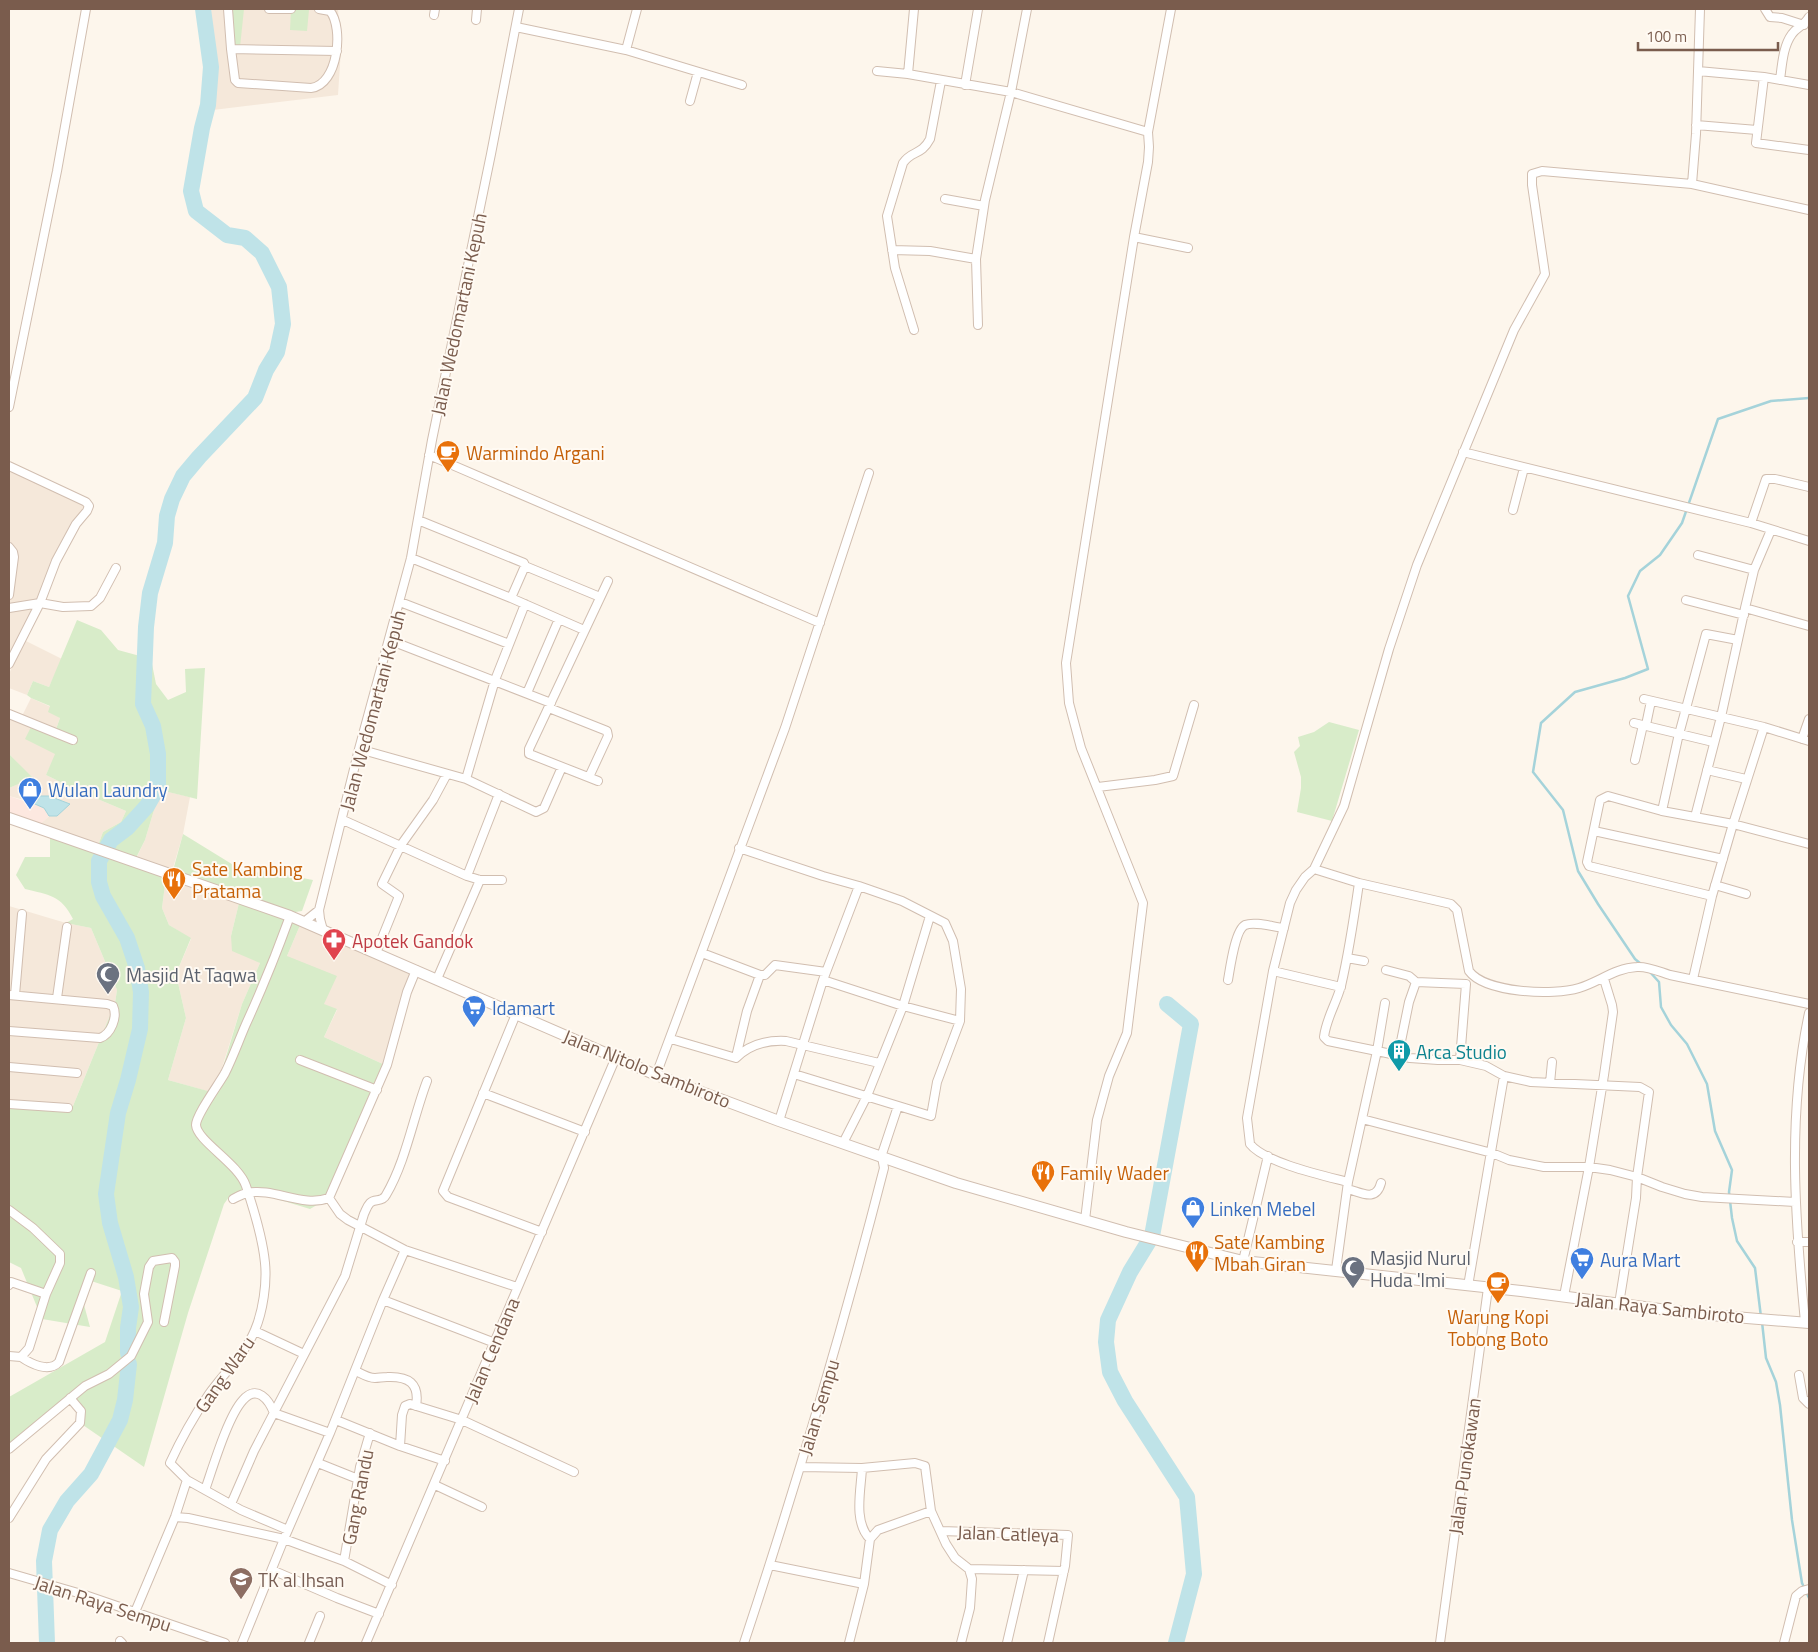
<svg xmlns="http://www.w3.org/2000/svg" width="1818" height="1652" font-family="'Titillium Web',sans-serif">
<rect width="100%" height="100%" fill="#fdf6ec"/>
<!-- residential -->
<path fill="#f5e8da" d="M200 9H338L341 49 338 95 213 110Z
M9 470 85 504 9 669Z
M24 640 62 659 49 687 33 681 27 695 9 688V674Z
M31 698 51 707 60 718 55 732 56 754 46 775 81 792 126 811 121 822 103 832 96 851 35 829 49 816H57L36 796 28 801 9 796V788L32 778 9 754V712L21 718Z
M160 790 190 797 183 834 170 878 239 903 231 936 260 963 242 1004 214 1093 168 1080 186 1018 176 974 191 939 169 925 162 908 166 877 133 865 145 840Z
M9 906 66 923 91 928 117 990 115 1003 73 1106 9 1104Z
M301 923 413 973 403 990 385 1065 324 1037 337 1010 323 1004 287 956Z"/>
<!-- commercial -->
<path fill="#fde8e0" d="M9 796 45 808 49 816 35 829 9 819Z"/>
<!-- green -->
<path fill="#d8ecc9" d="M228 9H244L240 47 232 46Z
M291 9 309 10 307 31 290 30Z
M77 620 101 630 118 650 151 659 156 684 168 700 186 692 185 669 205 668 197 799 160 790 145 840 133 864 166 877 162 908 169 925 191 938 176 974 186 1018 168 1080 215 1093 242 1004 260 963 232 951 231 936 239 903 280 918 301 923 287 956 337 976 324 1004 337 1009 324 1037 385 1065 329 1198 310 1209 251 1191 229 1197 224 1204 188 1313 144 1467 80 1423 81 1411 70 1396 10 1444 9 1443V1397L105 1342 122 1291 85 1279 80 1290 90 1327 42 1319 21 1268 9 1262V1104L73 1106 115 1003 117 990 91 928 66 923 73 919C61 895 49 895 25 889L16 875 25 857H50V834L96 851 103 832 121 822 126 811 81 792 46 775 55 754 25 739 33 723 55 732 60 718 48 712 50 706 31 698 27 695 33 681 49 687Z
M1329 722 1359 730 1332 821 1297 812 1301 788V777L1294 752 1300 746 1298 737 1314 732Z
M9 754 33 778 9 788Z
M183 834 248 874 266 871 313 880 302 911 289 913 172 874Z"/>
<!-- water -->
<path fill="#bfe3e8" stroke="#a5d3da" d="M36 796H49L70 804 57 816H49L44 808 28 801Z"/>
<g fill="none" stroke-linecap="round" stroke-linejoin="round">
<!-- stream -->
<path stroke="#a5d3da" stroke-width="2.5" d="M1641 964 1635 959 1598 904 1578 871 1563 810 1533 772 1541 723 1575 692 1625 678 1648 669 1628 596 1640 571 1660 555 1682 523 1718 419 1771 401 1809 398
M1649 971 1659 982 1661 1007 1671 1025 1687 1044 1707 1084 1715 1131 1732 1170 1729 1192 1732 1218 1737 1241 1755 1268 1761 1317
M1762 1322 1766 1358 1776 1382 1780 1405 1792 1520 1802 1583 1809 1598"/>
<!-- river -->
<path stroke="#bfe3e8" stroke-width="16" d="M1167 1004 1191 1024 1152 1236 1130 1272 1108 1320 1106 1342 1110 1372 1125 1401 1187 1497 1194 1574 1176 1643
M128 1353V1328L131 1307 126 1277 110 1223 106 1194 118 1113 128 1080 140 1029 141 992 137 968 127 938 103 896 99 882V861L111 840 127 828 147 806 158 787V754L153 726 143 704 146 627 150 593 165 543 167 516 172 499 183 476 199 457 255 398 266 370 277 352 283 324 279 287 262 253 245 238 227 235 196 211 191 191 202 128 208 105 211 67 203 9
M47 1643 44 1561 50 1530 67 1501 91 1474 120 1420 125 1400 129 1364"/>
<!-- minor casing -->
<g stroke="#d1beb0" stroke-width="10">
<path id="minor" d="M228 9 231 49 337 51
M269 9H291
M1765 9 1770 17 1782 18 1804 25
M434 15 435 9
M476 20 477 9
M516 27 626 50 742 85
M231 49 235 80 238 83 311 88C338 85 344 28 330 11L319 9
M626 50 637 9
M877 71 908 74 1011 92 1148 132 1171 9
M1698 71 1764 77 1809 85
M908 74 914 9
M1764 77 1756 143 1809 150
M1780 80C1782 65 1783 46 1792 34 1797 27 1804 26 1809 17
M965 85 978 9
M690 101 698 72
M1696 125 1757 130
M1692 184 1809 210
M945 199 984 206
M1134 237 1188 248
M892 250 930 251 976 259
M978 325 976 259 985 200 1011 92 1027 9
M914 330 895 268 887 216 903 163C912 150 921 156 930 139L941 81
M9 407 57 171 86 9
M1463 452 1751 523 1809 541
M429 455 820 623
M9 466 86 502 89 506 87 511 76 524 56 561 40 603 9 664
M1513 510 1524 468
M418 520 524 563 525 566
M1751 523 1766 479H1775L1809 487
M9 547 13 552 14 557 9 595
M1698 555 1754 570
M411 558 511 598 584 630
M511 598 525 566 600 597
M1686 600 1744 615
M400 602 509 644
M9 608 40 603 63 607 91 606 100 598 116 568
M1745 608 1754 570 1771 530
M389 640 551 703
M527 693 559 619
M1644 699 1764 727 1809 741
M549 708 607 731 608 736 589 777
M9 714 73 740
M1634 723 1713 742
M1646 725 1651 701
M1802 739 1809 719
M359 749 466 779 536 812 544 808 562 767
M1635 760 1643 725
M1707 770 1746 779
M466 779 495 680 525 604
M598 781 532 755 529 754V749L608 581
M1098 787 1155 780 1173 776 1194 705
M1662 811 1678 738 1706 634 1738 640
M1695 817 1721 717 1745 608 1809 626
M343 820 467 876 480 880H502
M1594 831 1723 859
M739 848 823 876 859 886 823 980 779 1121
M1314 869 1344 806 1389 649 1417 565 1514 330 1545 274 1532 185V174L1542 171 1692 184 1696 134 1700 9
M467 876 499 794
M1715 885 1746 894
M1712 896 1589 866 1587 862 1600 800 1608 796 1662 811 1733 824 1764 727
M304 922 319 910
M323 930 320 919 319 910 359 749 411 558 432 440 491 154 519 9
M376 953 399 896 382 884 401 845 433 800 447 774
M702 953 760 975H765L775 965 826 972
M1347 958 1364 961
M416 970 407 992 387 1065 329 1198 340 1214 348 1220 405 1250 517 1287
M1386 970 1409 976 1416 982
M1273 971 1341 987
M437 979 480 880
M1693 979 1712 896 1733 824 1809 844
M823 980 903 1006 960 1021
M1228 980C1230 969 1235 930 1245 925 1255 921 1273 927 1284 928
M9 995 107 1004 113 1006C118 1017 111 1034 100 1038L9 1031
M15 995 22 914
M57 998 67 927
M1385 1003 1377 1051 1410 1058 1438 1060H1460L1486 1066 1504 1076 1531 1082 1640 1087 1649 1092 1637 1177 1636 1198 1619 1304
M516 1014 443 1191 448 1197 542 1232
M671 1039 736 1058C750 1044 767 1040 786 1041L879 1063
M1398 1056 1409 1002 1416 982 1466 984 1460 1060
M736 1057 747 1011 760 975
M300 1060 377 1090
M9 1067 77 1073
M794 1074 931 1116 937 1082 960 1021 961 989 953 941 945 923 902 901 859 886
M656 1075 785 728 869 473
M1550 1083 1552 1062
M483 1093 585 1132
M9 1104 68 1108
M1362 1119 1492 1153 1509 1160 1544 1167H1589L1610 1170 1637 1177 1662 1187 1685 1194 1702 1197 1795 1202
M843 1143 867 1096 903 1006 930 916
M881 1157 898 1106
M1348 1182C1325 1176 1265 1163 1250 1144L1247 1118 1273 971 1290 903 1296 890 1305 877 1314 869 1359 883
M1348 1189C1362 1193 1376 1202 1381 1183
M233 1199C237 1197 242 1194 247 1193 274 1187 302 1208 329 1198
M9 1210 33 1228 60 1254V1263L46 1294
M1085 1220 1097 1120 1109 1076 1127 1033 1143 903 1081 748 1069 703 1066 663 1134 237 1148 162 1149 147 1148 132
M1797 1242H1809
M1243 1261 1268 1156
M1336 1270 1348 1182 1377 1051 1328 1041 1324 1037C1326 1019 1336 1004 1341 986 1349 952 1354 918 1359 883L1451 904 1457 910 1469 971C1485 993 1554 996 1579 988 1599 982 1615 968 1637 967 1648 966 1660 972 1670 975L1809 1004
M9 1285 11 1282 46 1294 29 1348 21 1357 9 1356
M1468 1286 1504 1076
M1564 1296 1589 1167 1604 1075 1613 1012 1612 1005 1604 979
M383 1300 495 1343
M1805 1322C1795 1218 1787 1117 1809 1013
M255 1331 304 1354
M21 1357C31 1364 49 1373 59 1362L91 1273
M356 1371C362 1374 368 1378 375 1378 379 1378 382 1377 387 1377 408 1376 420 1383 416 1406
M1799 1375 1803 1398 1809 1404
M336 1420 400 1446 445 1461
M400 1446 402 1415 405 1406 410 1404 462 1420 574 1472
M9 1449 85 1386 109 1374 131 1356 148 1322 144 1294 149 1267 153 1261 172 1258 175 1262V1266L164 1322
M318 1463 358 1479
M800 1467 862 1468 915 1463 925 1466 931 1511 946 1544 955 1558 969 1569 972 1579 970 1608 961 1643
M862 1468C861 1490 853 1522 870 1539L878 1530 931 1511
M435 1485 482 1507
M205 1490C213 1467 228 1416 243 1400 257 1384 269 1400 274 1413L330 1433
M231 1504 254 1451 345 1276 364 1214C366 1210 367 1206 370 1203 375 1198 382 1203 386 1195 406 1161 413 1118 427 1081
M175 1517 188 1518 284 1539 344 1561 392 1585
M9 1518 46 1459 80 1423 81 1411 70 1398
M288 1530 241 1510 187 1480 170 1463C181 1439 194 1416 209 1394 224 1373 245 1354 255 1330 263 1311 267 1283 265 1263 263 1241 253 1207 246 1186 239 1164 197 1141 196 1125 196 1115 219 1084 225 1073 233 1057 239 1040 246 1024 262 989 277 952 290 916
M941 1531 1068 1535 1065 1566 1048 1643
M344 1561 360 1467 370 1433
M770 1565 864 1584
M969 1569 1064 1571
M272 1570 337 1598 379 1614
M9 1573 85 1595 225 1643
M135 1612 175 1517 187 1480
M120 1641 122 1643
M242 1643 284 1539 330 1433 383 1300 405 1250
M309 1643 320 1616
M366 1643 616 1057
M744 1643C796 1486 843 1328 884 1168L882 1157
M849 1643 864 1584 870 1539
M1007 1643 1024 1570
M1440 1643 1488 1288
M1784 1643 1796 1596 1802 1591 1809 1589"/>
</g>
<!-- tertiary casing -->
<g stroke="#d1beb0" stroke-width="12">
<path id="tertiary" d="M9 818 290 916 656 1075 779 1121 956 1183 1126 1232 1243 1261 1521 1291 1698 1314 1809 1323"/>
</g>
<!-- minor -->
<use href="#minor" stroke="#fff" stroke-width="8"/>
<!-- tertiary -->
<use href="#tertiary" stroke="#fff" stroke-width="10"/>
</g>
<!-- icons -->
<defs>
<g id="cafe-pin" transform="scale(1.25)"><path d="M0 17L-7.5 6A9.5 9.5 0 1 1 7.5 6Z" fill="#e8710a" stroke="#fffaf3"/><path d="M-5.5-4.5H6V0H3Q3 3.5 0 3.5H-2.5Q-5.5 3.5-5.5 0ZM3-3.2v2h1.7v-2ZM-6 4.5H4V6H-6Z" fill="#fff"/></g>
<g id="shop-pin" transform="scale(1.25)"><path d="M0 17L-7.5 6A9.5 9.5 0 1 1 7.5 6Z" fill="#3f7fe0" stroke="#fffaf3"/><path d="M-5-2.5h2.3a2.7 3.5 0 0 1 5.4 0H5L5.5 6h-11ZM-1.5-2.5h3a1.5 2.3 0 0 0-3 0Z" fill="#fff"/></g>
<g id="restaurant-pin" transform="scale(1.25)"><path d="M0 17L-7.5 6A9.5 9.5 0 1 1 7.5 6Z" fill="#e8710a" stroke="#fffaf3"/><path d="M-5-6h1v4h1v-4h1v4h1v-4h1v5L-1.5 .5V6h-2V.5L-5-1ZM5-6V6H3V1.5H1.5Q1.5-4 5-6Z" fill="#fff"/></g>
<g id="pharmacy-pin" transform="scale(1.25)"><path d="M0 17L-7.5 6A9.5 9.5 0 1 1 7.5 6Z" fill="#e0444e" stroke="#fffaf3"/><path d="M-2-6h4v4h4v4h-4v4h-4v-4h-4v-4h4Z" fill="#fff"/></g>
<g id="mosque-pin" transform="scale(1.25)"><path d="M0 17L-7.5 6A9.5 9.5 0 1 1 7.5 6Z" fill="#6b7280" stroke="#fffaf3"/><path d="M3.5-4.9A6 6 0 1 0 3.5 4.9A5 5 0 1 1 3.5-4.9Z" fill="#fff"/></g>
<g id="supermarket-pin" transform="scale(1.25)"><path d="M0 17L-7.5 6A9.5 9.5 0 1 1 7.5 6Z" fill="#3f7fe0" stroke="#fffaf3"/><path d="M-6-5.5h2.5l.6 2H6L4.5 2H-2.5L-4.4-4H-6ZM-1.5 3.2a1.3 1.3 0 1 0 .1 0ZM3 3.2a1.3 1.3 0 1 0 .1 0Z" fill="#fff"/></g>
<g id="building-pin" transform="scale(1.25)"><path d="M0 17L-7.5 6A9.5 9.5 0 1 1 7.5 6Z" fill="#0f9aa8" stroke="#fffaf3"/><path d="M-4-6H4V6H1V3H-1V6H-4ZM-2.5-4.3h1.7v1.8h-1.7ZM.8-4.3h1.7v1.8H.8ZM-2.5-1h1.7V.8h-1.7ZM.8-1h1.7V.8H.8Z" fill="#fff"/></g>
<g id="school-pin" transform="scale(1.25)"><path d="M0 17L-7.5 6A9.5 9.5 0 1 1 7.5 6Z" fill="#8d6e63" stroke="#fffaf3"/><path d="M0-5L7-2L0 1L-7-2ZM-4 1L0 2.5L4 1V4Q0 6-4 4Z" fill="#fff"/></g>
</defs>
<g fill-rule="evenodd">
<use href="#cafe-pin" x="448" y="452"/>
<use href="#shop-pin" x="30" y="789"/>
<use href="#restaurant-pin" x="174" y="879"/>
<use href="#pharmacy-pin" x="334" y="940"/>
<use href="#mosque-pin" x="108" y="974"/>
<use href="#supermarket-pin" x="474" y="1007"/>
<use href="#building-pin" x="1399" y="1051"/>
<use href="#restaurant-pin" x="1043" y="1172"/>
<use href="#shop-pin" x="1193" y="1208"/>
<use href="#restaurant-pin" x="1197" y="1252"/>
<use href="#supermarket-pin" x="1582" y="1259"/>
<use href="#mosque-pin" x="1353" y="1268"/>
<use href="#cafe-pin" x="1498" y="1283"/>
<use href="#school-pin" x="241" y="1579"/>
</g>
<g text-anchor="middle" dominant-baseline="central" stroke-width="4" stroke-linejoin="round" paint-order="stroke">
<!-- street labels -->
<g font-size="19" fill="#7a5c4d" stroke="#fffaf3">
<text transform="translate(458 314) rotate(-78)">Jalan Wedomartani Kepuh</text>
<text transform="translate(372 710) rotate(-75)">Jalan Wedomartani Kepuh</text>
<text transform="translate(647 1068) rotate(22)">Jalan Nitolo Sambiroto</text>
<text transform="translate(1660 1307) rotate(6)">Jalan Raya Sambiroto</text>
<text transform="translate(491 1350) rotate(-67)">Jalan Cendana</text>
<text transform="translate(224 1374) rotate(-55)">Gang Waru</text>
<text transform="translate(818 1407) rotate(-73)">Jalan Sempu</text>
<text transform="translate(1464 1466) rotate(-82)">Jalan Punokawan</text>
<text transform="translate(357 1497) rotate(-79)">Gang Randu</text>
<text transform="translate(1008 1533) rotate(2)">Jalan Catleya</text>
<text transform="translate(103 1603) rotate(18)">Jalan Raya Sempu</text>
</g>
<!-- food labels -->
<g font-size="19" fill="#c56008" stroke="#fffaf3" text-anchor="start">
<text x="466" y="452">Warmindo Argani</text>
<text x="192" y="868">Sate Kambing<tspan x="192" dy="22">Pratama</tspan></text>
<text x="1060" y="1172">Family Wader</text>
<text x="1214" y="1241">Sate Kambing<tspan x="1214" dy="22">Mbah Giran</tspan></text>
<text x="1498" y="1316" text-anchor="middle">Warung Kopi<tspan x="1498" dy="22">Tobong Boto</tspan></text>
</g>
<!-- shop labels -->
<g font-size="19" fill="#366cbe" stroke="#fffaf3" text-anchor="start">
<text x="48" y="789">Wulan Laundry</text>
<text x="492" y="1007">Idamart</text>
<text x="1210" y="1208">Linken Mebel</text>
<text x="1600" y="1259">Aura Mart</text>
</g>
<!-- health labels -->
<g font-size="19" fill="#be3a42" stroke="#fffaf3" text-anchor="start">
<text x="352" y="940">Apotek Gandok</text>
</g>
<!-- worship labels -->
<g font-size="19" fill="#5b616d" stroke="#fffaf3" text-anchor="start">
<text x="126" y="974">Masjid At Taqwa</text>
<text x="1370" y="1257">Masjid Nurul<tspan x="1370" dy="22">Huda 'lmi</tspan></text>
</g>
<!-- culture labels -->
<g font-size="19" fill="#0d838f" stroke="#fffaf3" text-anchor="start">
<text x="1416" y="1051">Arca Studio</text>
</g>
<!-- education labels -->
<g font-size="19" fill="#785e54" stroke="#fffaf3" text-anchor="start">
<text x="258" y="1579">TK al Ihsan</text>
</g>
</g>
<!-- border -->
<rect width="1818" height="1652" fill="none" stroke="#7a5c4d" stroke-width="20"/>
<!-- scale -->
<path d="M1638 42v8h140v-8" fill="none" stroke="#7a5c4d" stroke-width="2.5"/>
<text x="1646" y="42" font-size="15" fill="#7a5c4d" stroke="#fffaf3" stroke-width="4" paint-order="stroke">100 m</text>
</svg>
